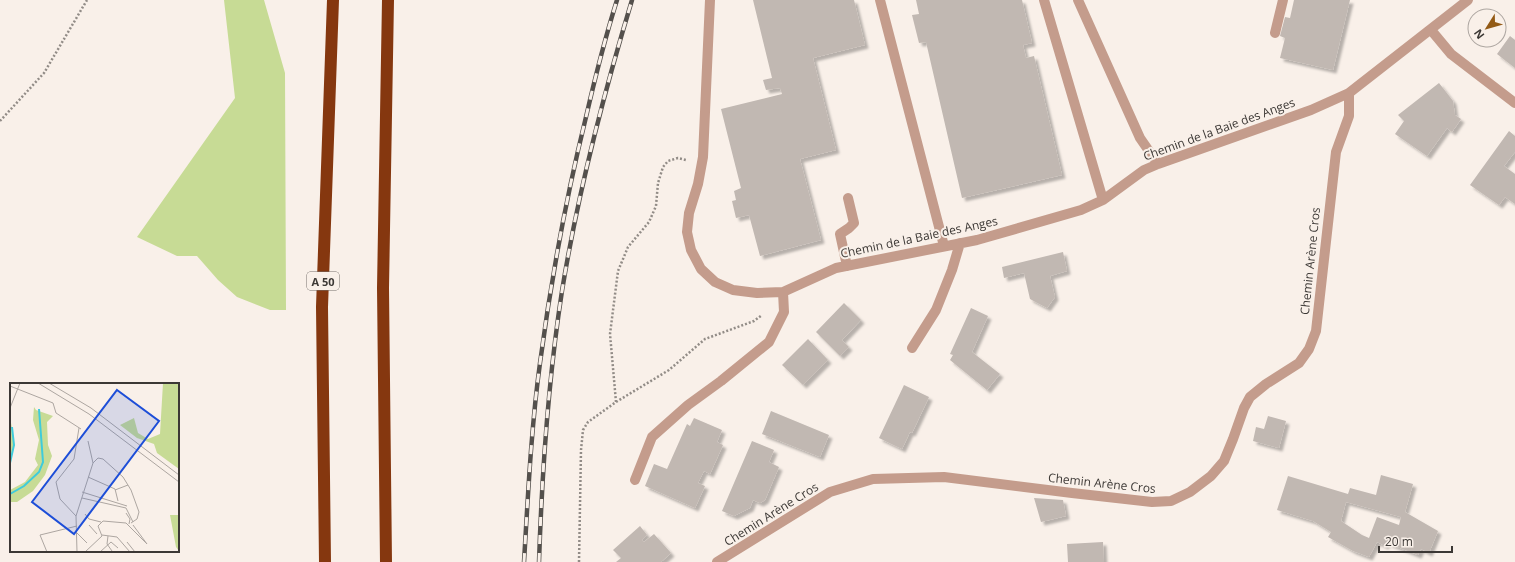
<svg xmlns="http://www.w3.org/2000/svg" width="1515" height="562" font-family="'Open Sans',sans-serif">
<defs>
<filter id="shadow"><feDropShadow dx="3.5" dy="3.5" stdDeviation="1" flood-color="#0004"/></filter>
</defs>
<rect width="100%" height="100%" fill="#f9f0e9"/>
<!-- green -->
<path fill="#c7db95" d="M224 0H264L285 73 286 310H270L237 297 218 280 197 256H177L137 237 235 98Z"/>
<!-- building -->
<path fill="#c1b8b2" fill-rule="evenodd" filter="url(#shadow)" d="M753 0H854L865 45 813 58 836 150 800 159 821 240 760 256 749 215 736 218 732 201 736 200 734 191 741 188 721 109 782 94 780 88 766 90 763 80 772 78Z
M916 0H1022L1032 43 1023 45 1026 58 1034 56 1062 175 962 198 926 42 919 43 912 15 919 14Z
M1294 0H1350L1333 70 1280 58 1285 38 1280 36 1285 17 1290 18Z
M1510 36 1515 40V68L1497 54Z
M1439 83 1453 101 1455 115 1461 119 1452 132 1447 128 1427 156 1395 134 1404 121 1398 115Z
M1509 131 1515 136V152L1504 166 1515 174V204L1505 197 1499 205 1470 185Z
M1063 252 1067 271 1050 276 1055 297 1047 308 1030 299 1024 273 1004 278 1002 267Z
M844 303 861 320 842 340 849 347 840 356 816 332Z
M971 308 988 316 972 352 1000 374 987 390 950 360 953 355 950 354Z
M808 339 828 360 803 385 782 365Z
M904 385 929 397 912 433 910 432 902 449 879 438Z
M771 411 829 435 820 457 762 434Z
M1268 416 1286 421 1279 448 1253 441 1256 427 1264 429Z
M694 418 722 430 717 442 723 445 710 474 704 471 698 483 705 486 695 508 645 486 654 464 667 469 687 424 690 426Z
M752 441 774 450 769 462 779 467 765 500 760 503 753 500 750 508 734 516 722 511Z
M1381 475 1413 484 1405 512 1438 531 1429 553 1421 549 1418 555 1387 543 1385 546 1377 542 1369 557 1353 551 1328 537 1331 532 1313 521 1277 510 1288 476 1348 494 1350 488 1376 495ZM1346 502 1401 517 1399 525 1377 517 1369 538 1362 535 1341 521Z
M1034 498 1063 500 1066 516 1041 522Z
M640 526 647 535 642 540 644 542 654 534 671 553 661 562H616L621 558 613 550Z
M1103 542 1104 562H1068L1067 544Z"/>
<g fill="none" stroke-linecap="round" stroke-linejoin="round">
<!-- path -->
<path stroke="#928c87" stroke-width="2.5" stroke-dasharray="2 2" stroke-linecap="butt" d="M0 121 44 73 87 0
M616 402 610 334 618 271 628 247 649 222 656 206 658 183 663 167 668 161 678 158 686 160
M579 562 581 450 583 430 588 422 616 402 669 370 705 339 754 321 762 315"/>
<!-- minor -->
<path stroke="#c49c8c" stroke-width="10" d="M710 0 703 157 698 184 689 213 687 232 691 250 701 269 715 282 733 290 757 293 783 292 836 268 977 240 1081 210 1103 200 1144 170 1158 164 1311 110 1349 93 1468 0
M880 0 944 246
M1044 0 1103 200
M1078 0 1140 138 1158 164
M1431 30 1451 54 1515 103
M1275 33 1283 0
M847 266 840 234 849 228 854 223 848 198
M912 348 936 310 952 270 960 243
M635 480 652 437 688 405 721 381 769 342 784 312 783 292
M717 562 830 492 873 479 944 477 1072 493 1152 502 1171 501 1190 492 1211 476 1224 461 1233 439 1244 408 1250 397 1266 384 1299 363 1309 349 1316 331 1336 152 1349 116V93"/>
<!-- highway -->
<path stroke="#85370f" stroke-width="12" d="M325 562 322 307 333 0
M386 562 383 288 388 0"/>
<!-- rail casing -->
<g stroke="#54504c" stroke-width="4.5">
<path id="rail" d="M524 562C528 496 531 429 540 363 551 280 566 198 586 117 595 78 605 38 617 0
M539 562C542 471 548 381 562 291 578 192 603 96 632 0"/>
</g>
<!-- rail -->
<use href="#rail" stroke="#f9f0e9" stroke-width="3" stroke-dasharray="9" stroke-linecap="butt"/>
</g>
<g text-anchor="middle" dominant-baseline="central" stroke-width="4" stroke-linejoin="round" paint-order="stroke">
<!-- shield labels -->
<rect fill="#f9f0e9" stroke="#756f6b" stroke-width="1" x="307" y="272" width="32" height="18" rx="3"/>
<g font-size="11" font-weight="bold" fill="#3c3835">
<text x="323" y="281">A 50</text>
</g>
<!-- street labels -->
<g font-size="12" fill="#3c3835" stroke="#f9f0e9">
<text transform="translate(1219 129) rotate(-20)">Chemin de la Baie des Anges</text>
<text transform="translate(919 237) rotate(-12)">Chemin de la Baie des Anges</text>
<text transform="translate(1310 261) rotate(-84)">Chemin Arène Cros</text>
<text transform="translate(1102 483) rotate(6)">Chemin Arène Cros</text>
<text transform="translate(771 514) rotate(-32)">Chemin Arène Cros</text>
</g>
</g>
<!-- overview -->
<g transform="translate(10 383)">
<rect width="169" height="169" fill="#f9f0e9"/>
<path d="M153 0H169V86L147 70 144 61 127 55 110 42 124 35 128 50 138 56 150 51ZM24 24 26 27 43 33 37 39 38 62 42 73 35 92 23 108 7 119H0V107L15 99 28 82 25 76 29 57 23 37ZM1 40 4 57 0 85V41ZM160 132H169V168L166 164Z" fill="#c7db95"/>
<path fill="none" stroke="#3fcbdb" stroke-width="2" d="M0 80 4 62 2 44M0 111 14 103 29 89 33 79 29 26"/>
<path fill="none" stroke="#ada6a1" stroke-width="1" d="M28 0 79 31 169 99M39 0 81 25 169 92M0 3 43 20 46 30 71 46M0 25 10 0M78 58 83 80M83 80 88 75 93 76 113 94 121 107 129 129 127 136 121 140M78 94 105 106 108 118M105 107 118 102M72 109 117 123M72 115 116 125 123 139M116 130 120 136 119 141M75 131 79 136 91 139M66 133 50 116 46 99 64 76 69 45M79 142 87 151M67 150 77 160M92 152 107 154 120 169M98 153 97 161 102 168M117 159 125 169M37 169 30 152 67 143M67 169 66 133 83 80M75 169 92 153 88 143 93 138 116 140 137 161 123 142M90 169 101 159 108 165"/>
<path fill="#1d4ed8" fill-opacity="0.15" stroke="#1d4ed8" stroke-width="2" d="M107 7 149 38 64 151 22 119Z"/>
<rect width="169" height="169" fill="none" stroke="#3c3835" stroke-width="2"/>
</g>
<!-- north arrow -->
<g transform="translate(1487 28) rotate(233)"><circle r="19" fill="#f9f0e9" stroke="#ada6a1"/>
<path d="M0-3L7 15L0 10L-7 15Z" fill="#935a15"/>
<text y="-6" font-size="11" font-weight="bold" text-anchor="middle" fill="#3c3835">N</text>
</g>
<!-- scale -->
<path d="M1379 546v6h73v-6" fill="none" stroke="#3c3835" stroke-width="2"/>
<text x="1385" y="546" font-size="12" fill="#3c3835" stroke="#f9f0e9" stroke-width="3" paint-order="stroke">20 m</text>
</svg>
